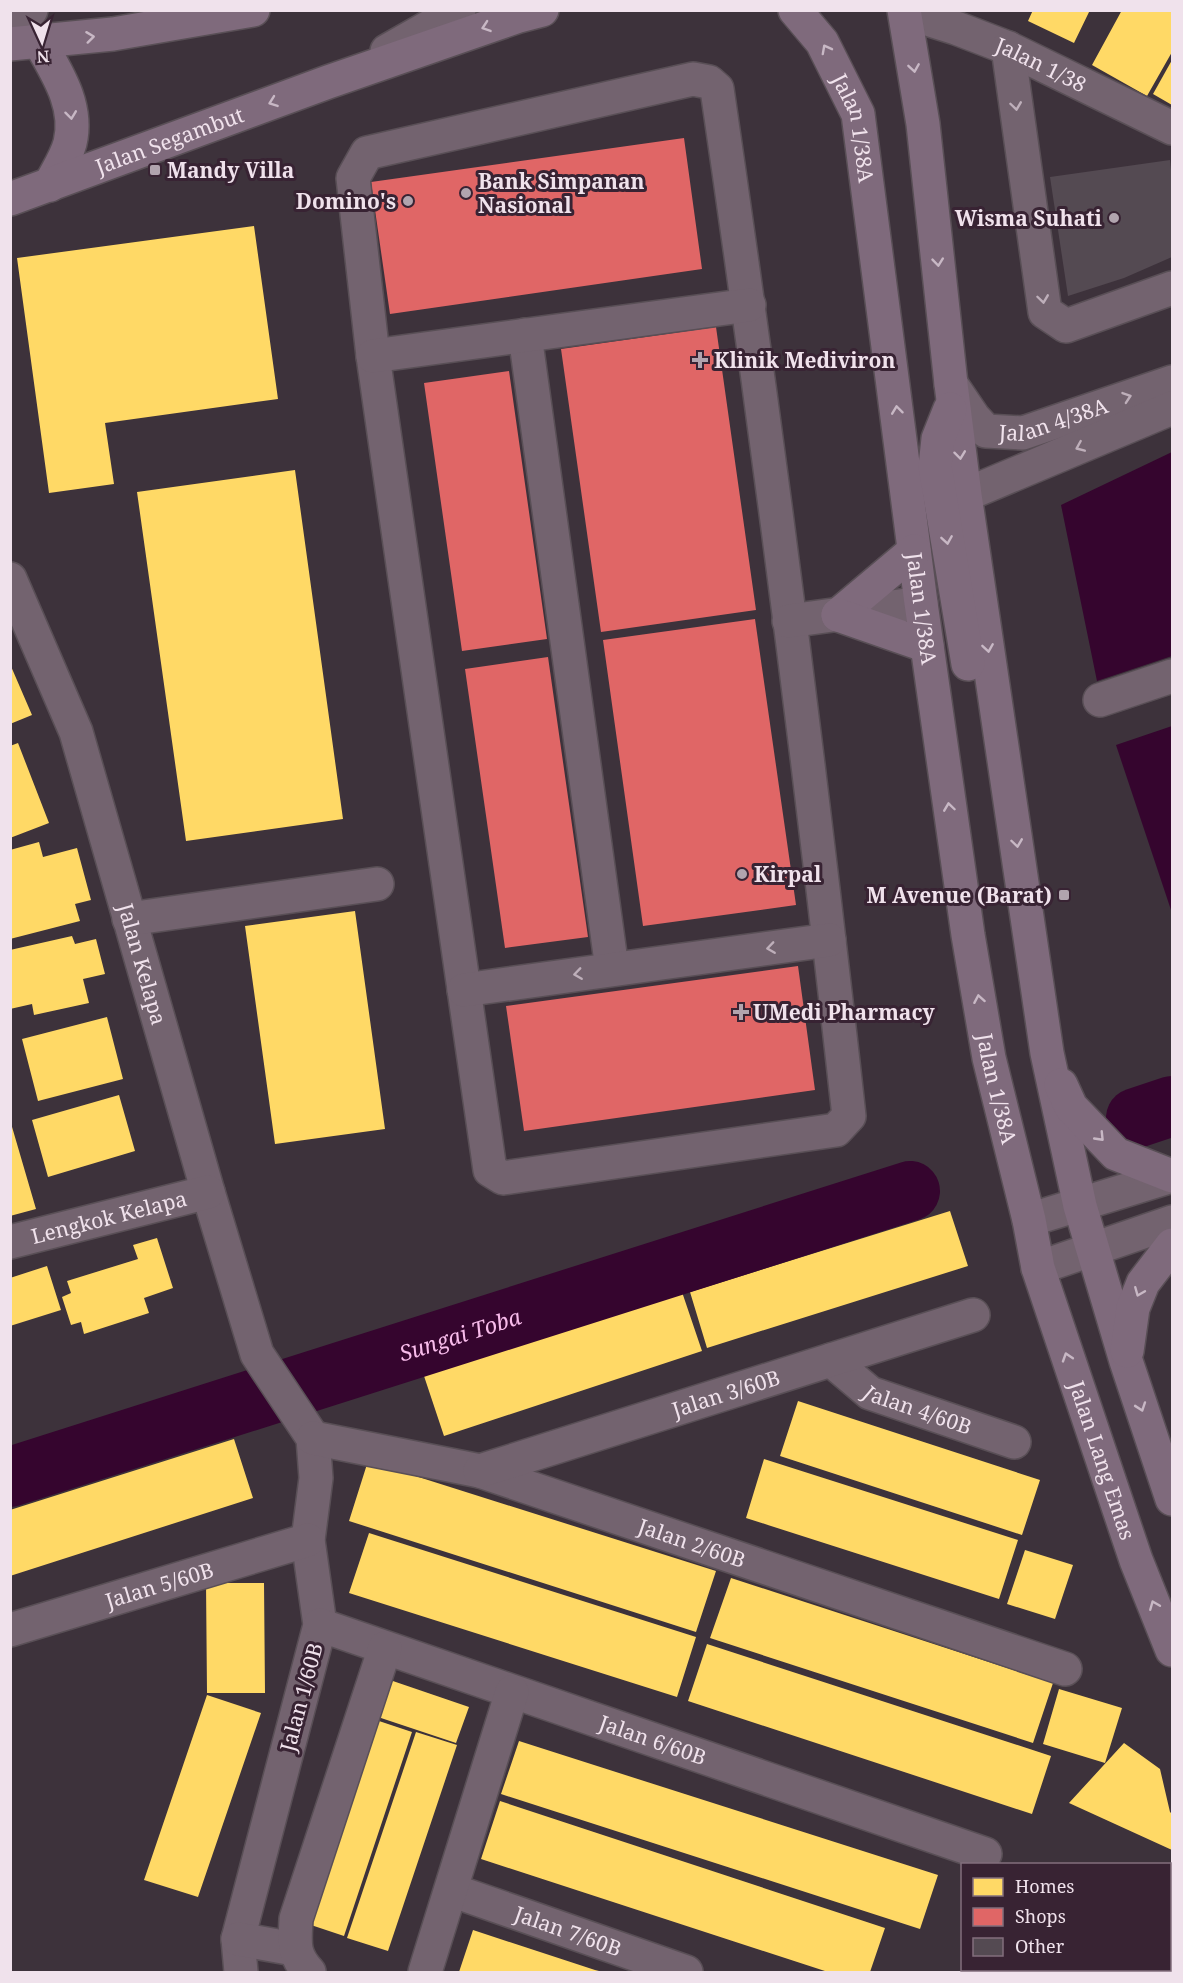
<svg xmlns="http://www.w3.org/2000/svg" width="1183" height="1983" font-family="'Noto Serif',serif">
<rect width="100%" height="100%" fill="#3d323b"/>
<!-- water -->
<path fill="#35052e" d="M1172 452V656L1097 681 1061 505Z
M1172 726V913L1116 745Z"/>
<!-- homes -->
<path fill="#ffd966" d="M1033 10H1090L1074 43 1028 21Z
M1122 10H1172V52L1147 96 1092 65Z
M1172 60V105L1153 94Z
M254 226 278 399 105 423 114 484 49 493 17 258Z
M295 470 343 819 186 841 137 492Z
M10 664 32 715 10 724Z
M18 743 49 823 10 838V746Z
M39 842 43 857 77 848 91 900 75 904 80 921 10 939V850Z
M355 911 385 1129 275 1144 245 926Z
M72 936 75 944 96 939 105 974 83 979 89 1003 34 1015 32 1004 10 1009V950Z
M107 1017 123 1079 38 1101 22 1039Z
M119 1095 135 1151 48 1177 32 1120Z
M10 1120 36 1209 10 1216Z
M950 1211 968 1266 707 1348 690 1292Z
M157 1238 173 1288 144 1298 149 1313 84 1334 81 1322 71 1325 62 1297 71 1293 67 1281 138 1259 133 1245Z
M47 1266 61 1310 10 1326V1278Z
M682 1292 702 1351 444 1436 424 1376Z
M798 1401 1040 1480 1022 1535 780 1456Z
M234 1439 253 1498 10 1576V1510Z
M764 1459 1018 1540 999 1599 746 1518Z
M368 1461 716 1571 696 1632 349 1521Z
M369 1533 696 1637 677 1697 349 1593Z
M1025 1550 1073 1565 1055 1619 1007 1604Z
M731 1578 1053 1683 1033 1743 710 1638Z
M206 1583H264L265 1693H207Z
M707 1644 1051 1756 1032 1814 688 1701Z
M387 1679 469 1707 456 1743 375 1716Z
M1059 1689 1122 1708 1105 1763 1043 1744Z
M207 1695 261 1713 198 1897 144 1880Z
M370 1718 412 1732 344 1936 302 1922Z
M416 1732 457 1745 388 1951 347 1938Z
M519 1741 938 1875 920 1929 501 1794Z
M1124 1743 1160 1769 1170 1812 1172 1814V1850L1069 1803Z
M500 1801 885 1928 870 1972H828L481 1859Z
M473 1930 595 1970 603 1972H459Z"/>
<!-- shops -->
<path fill="#e06666" d="M684 138 702 269 390 314 371 182Z
M716 327 756 610 601 632 561 349Z
M509 371 547 639 462 651 424 383Z
M755 619 796 905 643 926 603 640Z
M548 657 588 937 505 948 465 669Z
M798 966 815 1090 524 1131 506 1006Z"/>
<g fill="none" stroke-linecap="round" stroke-linejoin="round">
<!-- river -->
<g stroke="#35052e" stroke-width="60">
<path d="M1136 1118 1172 1106"/>
<path id="s1" d="M10 1477 910 1191"/>
</g>
</g>
<!-- building -->
<path fill="#544a52" d="M1170 160 1172 179V257L1124 278 1068 296 1050 177Z"/>
<g fill="none" stroke-linecap="round" stroke-linejoin="round">
<!-- minor casing -->
<g stroke="#594f56" stroke-width="36">
<g id="minor">
<path id="s2" d="M905 12 956 28 1008 48 1172 128"/>
<path d="M10 32 31 10"/>
<path d="M1008 48 1045 312 1066 326 1172 288"/>
<path d="M387 51 459 10"/>
<path d="M693 79 709 82 717 89C767 430 811 773 849 1116L836 1130 503 1178 490 1170 373 356 353 178 367 153Z"/>
<path d="M525 335 612 969"/>
<path d="M373 356 749 305"/>
<path id="s3" d="M951 384 974 418 986 431 1023 433 1172 382"/>
<path d="M965 495 1172 408"/>
<path id="s4" d="M10 579 76 732 208 1192 257 1354 313 1438 316 1478 308 1540 320 1625 238 1939 241 1972"/>
<path d="M789 621 921 603"/>
<path d="M1100 700 1172 676"/>
<path d="M129 919 377 884"/>
<path d="M464 990 829 940"/>
<path d="M1029 1220 1172 1176"/>
<path id="s5" d="M10 1242 208 1192"/>
<path d="M1038 1268 1172 1222"/>
<path id="s6" d="M831 1360 870 1393 1014 1442"/>
<path id="s7" d="M313 1438 480 1471 1065 1669"/>
<path id="s8" d="M480 1471 973 1315"/>
<path id="s9" d="M320 1625 985 1854"/>
<path id="s10" d="M10 1630 308 1540"/>
<path id="s11" d="M451 1890 686 1972"/>
<path d="M238 1939 294 1949"/>
<path d="M309 1972C292 1954 295 1942 296 1919L385 1648"/>
<path d="M425 1972 512 1692"/>
</g>
</g>
<!-- major casing -->
<g stroke="#594f56" stroke-width="36">
<g id="major">
<path id="s12" d="M795 10 822 42 858 114 921 603 968 935 989 1058 1029 1220 1038 1268 1136 1560 1172 1650"/>
<path d="M904 10 923 124 951 384 965 495 1047 1053 1080 1206 1126 1361 1172 1499"/>
<path d="M40 43C57 73 79 106 70 143 66 158 57 171 50 185"/>
<path d="M10 44 113 34 253 10"/>
<path id="s13" d="M10 199 328 82 519 16 542 10"/>
<path d="M950 409 938 439 935 466 968 664"/>
<path d="M838 615 914 551"/>
<path d="M838 615 927 646"/>
<path d="M1061 1085 1071 1107 1116 1154 1172 1176"/>
<path d="M1127 1351 1133 1308 1143 1283 1172 1245"/>
</g>
</g>
<!-- minor -->
<use href="#minor" stroke="#73636f" stroke-width="33"/>
<!-- major -->
<use href="#major" stroke="#7f6a7c" stroke-width="33"/>
</g>
<!-- one-way arrows -->
<defs><path id="oneway-chevron" d="M-2-3.5L2.5 0L-2 3.5" fill="none" stroke-width="1.6" stroke-linecap="round" stroke-linejoin="round" transform="scale(1.5)"/></defs>
<g stroke="#c8b8c5">
<use href="#oneway-chevron" transform="translate(486 27) rotate(161)"/>
<use href="#oneway-chevron" transform="translate(90 37) rotate(-7)"/>
<use href="#oneway-chevron" transform="translate(826 49) rotate(-118)"/>
<use href="#oneway-chevron" transform="translate(914 68) rotate(81)"/>
<use href="#oneway-chevron" transform="translate(273 102) rotate(160)"/>
<use href="#oneway-chevron" transform="translate(71 115) rotate(83)"/>
<use href="#oneway-chevron" transform="translate(938 262) rotate(84)"/>
<use href="#oneway-chevron" transform="translate(897 410) rotate(-97)"/>
<use href="#oneway-chevron" transform="translate(960 455) rotate(83)"/>
<use href="#oneway-chevron" transform="translate(947 540) rotate(81)"/>
<use href="#oneway-chevron" transform="translate(988 648) rotate(81)"/>
<use href="#oneway-chevron" transform="translate(949 807) rotate(-98)"/>
<use href="#oneway-chevron" transform="translate(1017 843) rotate(82)"/>
<use href="#oneway-chevron" transform="translate(979 999) rotate(-100)"/>
<use href="#oneway-chevron" transform="translate(1100 1137) rotate(46)"/>
<use href="#oneway-chevron" transform="translate(1139 1292) rotate(112)"/>
<use href="#oneway-chevron" transform="translate(1067 1357) rotate(-108)"/>
<use href="#oneway-chevron" transform="translate(1141 1407) rotate(71)"/>
<use href="#oneway-chevron" transform="translate(1154 1605) rotate(-112)"/>
</g>
<g stroke="#beafba">
<use href="#oneway-chevron" transform="translate(1016 106) rotate(82)"/>
<use href="#oneway-chevron" transform="translate(1043 299) rotate(82)"/>
<use href="#oneway-chevron" transform="translate(1127 397) rotate(-19)"/>
<use href="#oneway-chevron" transform="translate(1080 447) rotate(157)"/>
<use href="#oneway-chevron" transform="translate(771 948) rotate(172)"/>
<use href="#oneway-chevron" transform="translate(578 974) rotate(172)"/>
</g>
<!-- markers -->
<g fill="#b1a4ae" stroke="#382333" stroke-width="2">
<rect x="149" y="164" width="12" height="12" rx="3"/>
<circle cx="466" cy="193" r="6"/>
<circle cx="408" cy="201" r="6"/>
<circle cx="1114" cy="218" r="6"/>
<path d="M697 351h6v6h6v6h-6v6h-6v-6h-6v-6h6z"/>
<circle cx="742" cy="874" r="6"/>
<rect x="1058" y="889" width="12" height="12" rx="3"/>
<path d="M738 1003h6v6h6v6h-6v6h-6v-6h-6v-6h6z"/>
</g>
<g text-anchor="middle" dominant-baseline="central" stroke-width="6" stroke-linejoin="round" paint-order="stroke">
<!-- street labels -->
<g font-size="21" fill="#f0e2ec" stroke="#382333">
<text stroke="none"><textPath href="#s2" startOffset="146">Jalan 1/38</textPath></text>
<text stroke="none"><textPath href="#s12" startOffset="135">Jalan 1/38A</textPath></text>
<text stroke="none"><textPath href="#s13" startOffset="170">Jalan Segambut</textPath></text>
<text stroke="none"><textPath href="#s3" startOffset="128">Jalan 4/38A</textPath></text>
<text stroke="none"><textPath href="#s12" startOffset="621">Jalan 1/38A</textPath></text>
<text stroke="none"><textPath href="#s4" startOffset="408">Jalan Kelapa</textPath></text>
<text stroke="none"><textPath href="#s12" startOffset="1107">Jalan 1/38A</textPath></text>
<text stroke="none"><textPath href="#s5" startOffset="102">Lengkok Kelapa</textPath></text>
<text stroke="none"><textPath href="#s8" startOffset="258">Jalan 3/60B</textPath></text>
<text stroke="none"><textPath href="#s6" startOffset="102">Jalan 4/60B</textPath></text>
<text stroke="none"><textPath href="#s12" startOffset="1494">Jalan Lang Emas</textPath></text>
<text stroke="none"><textPath href="#s7" startOffset="394">Jalan 2/60B</textPath></text>
<text stroke="none"><textPath href="#s10" startOffset="156">Jalan 5/60B</textPath></text>
<text transform="translate(301 1697) rotate(-75)">Jalan 1/60B</text>
<text stroke="none"><textPath href="#s9" startOffset="352">Jalan 6/60B</textPath></text>
<text stroke="none"><textPath href="#s11" startOffset="124">Jalan 7/60B</textPath></text>
</g>
<!-- poi labels -->
<g font-size="21" font-weight="bold" fill="#f0e2ec" stroke="#382333" text-anchor="start">
<text x="167" y="170">Mandy Villa</text>
<text x="478" y="181">Bank Simpanan<tspan x="478" dy="24">Nasional</tspan></text>
<text x="396" y="201" text-anchor="end">Domino's</text>
<text x="1102" y="218" text-anchor="end">Wisma Suhati</text>
<text x="714" y="360">Klinik Mediviron</text>
<text x="754" y="874">Kirpal</text>
<text x="1052" y="895" text-anchor="end">M Avenue (Barat)</text>
<text x="753" y="1012">UMedi Pharmacy</text>
</g>
<!-- water labels -->
<g font-size="22" font-style="italic" fill="#f7bbea" stroke="#382333">
<text stroke="none"><textPath href="#s1" startOffset="472">Sungai Toba</textPath></text>
</g>
</g>
<!-- border -->
<rect width="1183" height="1983" fill="none" stroke="#f0e2ec" stroke-width="24"/>
<!-- legend -->
<rect x="961" y="1863" width="210" height="108" fill="#382333" stroke="#826f7d" stroke-width="1.5"/>
<rect x="973" y="1878" width="30" height="18" fill="#ffd966" stroke="#826f7d" stroke-width="1.5"/>
<text x="1015" y="1893" font-size="18" fill="#f0e2ec">Homes</text>
<rect x="973" y="1908" width="30" height="18" fill="#e06666" stroke="#826f7d" stroke-width="1.5"/>
<text x="1015" y="1923" font-size="18" fill="#f0e2ec">Shops</text>
<rect x="973" y="1938" width="30" height="18" fill="#544a52" stroke="#826f7d" stroke-width="1.5"/>
<text x="1015" y="1953" font-size="18" fill="#f0e2ec">Other</text>
<!-- north arrow -->
<g transform="translate(42 42) rotate(176)" stroke="#382333" stroke-width="4.5" paint-order="stroke">
<path d="M0-4.5L10 22L0 15L-10 22Z" fill="#f0e2ec"/>
<text y="-9" font-size="16" font-weight="bold" text-anchor="middle" fill="#f0e2ec">N</text>
</g>
</svg>
